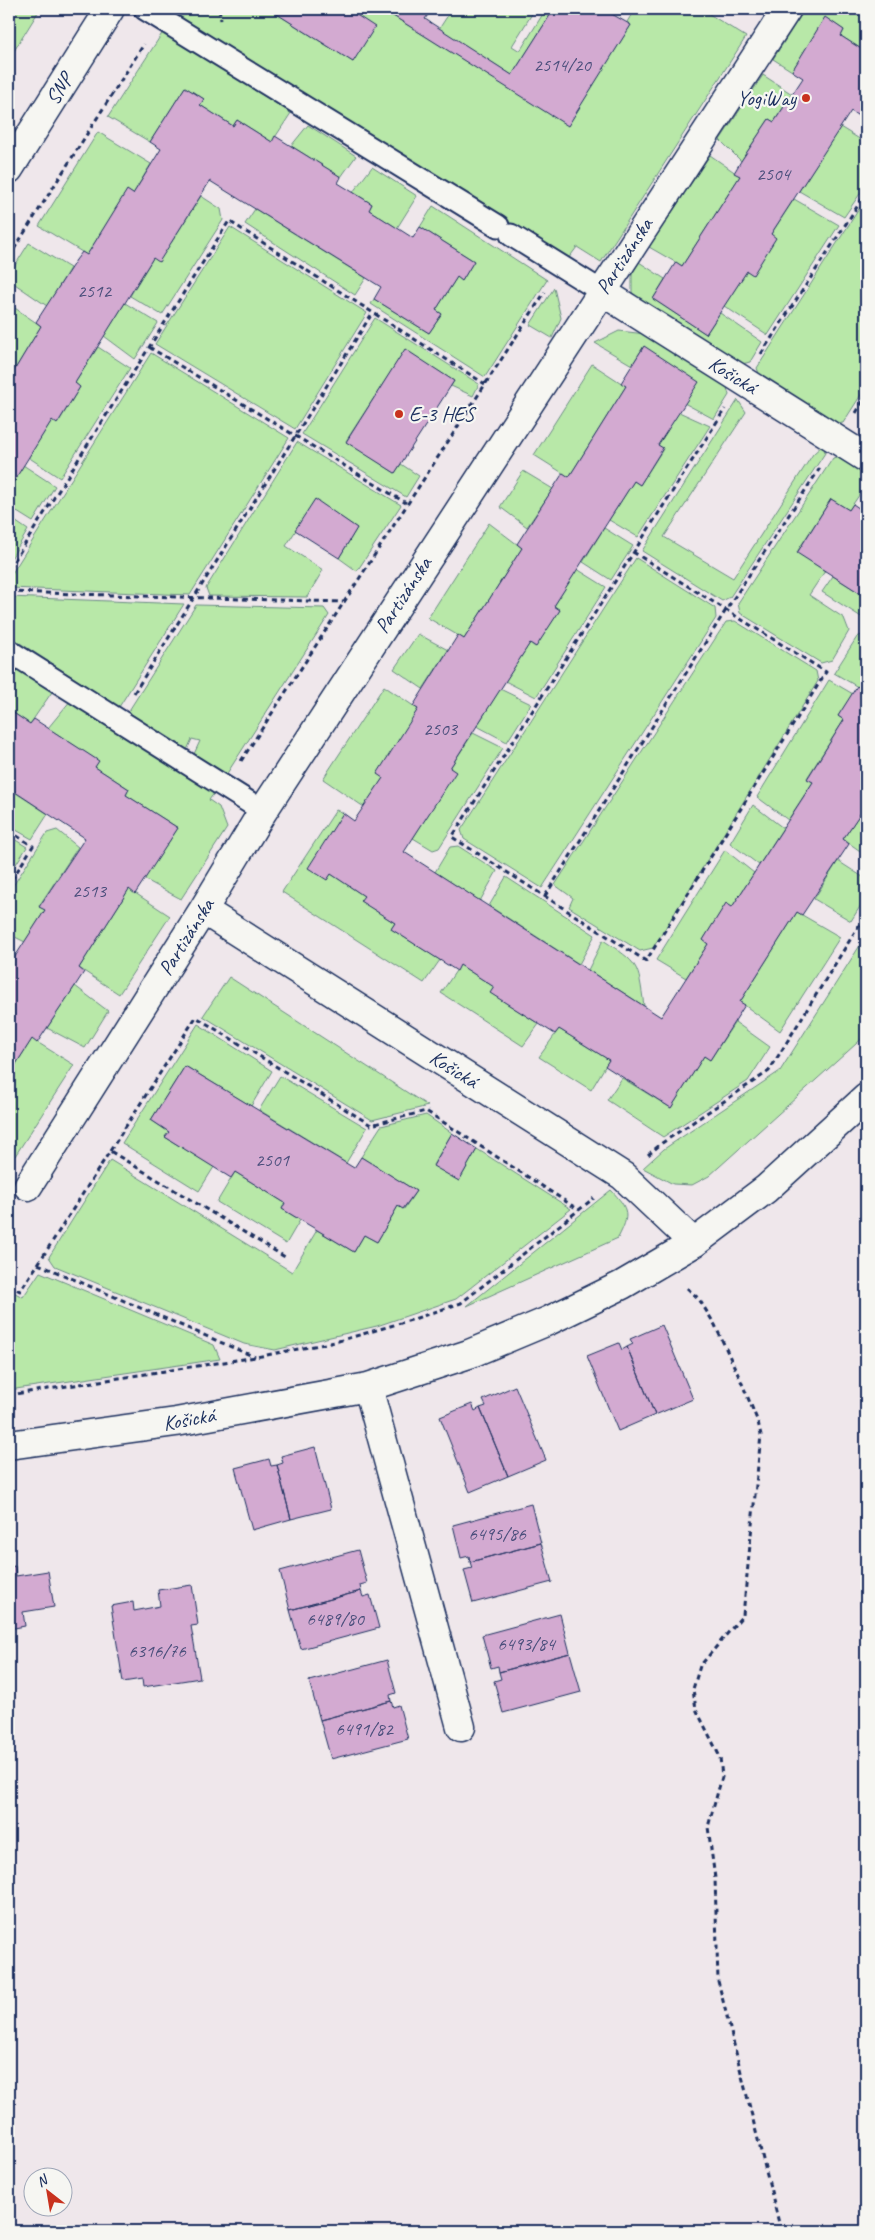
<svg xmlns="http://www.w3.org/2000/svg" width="875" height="2240" font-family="Caveat,sans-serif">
<rect width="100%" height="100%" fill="#efe7eb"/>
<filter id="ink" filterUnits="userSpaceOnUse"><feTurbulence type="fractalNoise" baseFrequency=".02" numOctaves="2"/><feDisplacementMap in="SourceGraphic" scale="10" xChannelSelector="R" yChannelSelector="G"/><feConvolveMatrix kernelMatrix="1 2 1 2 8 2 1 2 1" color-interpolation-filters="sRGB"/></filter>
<g filter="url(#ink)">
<!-- green -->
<path fill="#b8e8a8" stroke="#6a8c83" d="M9 9H40L9 59Z
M177 9H269L353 62 349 10 350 9H382L568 125 631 25 627 22 635 9H701L746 37 601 262 577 247 562 267 173 15Z
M452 9H502L506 11 508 9H535L512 46 520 51 546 9H554L512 75 439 29Z
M805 9H866V52L841 36 844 30 825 18 792 71 773 59Z
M163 32 291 113 272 142 237 120 233 126 200 105 204 99 185 87 150 142 108 117Z
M763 75 792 94 774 122 769 119 741 161 720 140Z
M308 125 356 156 341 177 291 146Z
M840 127 866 143V185L844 217 799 191Z
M98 132 151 164 133 194 127 191 87 255 39 226Z
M710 155 740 176 682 266 649 247Z
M372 167 417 196 397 228 369 210 372 204 353 192Z
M201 196 221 209 223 220 162 315 130 296 153 258 171 243Z
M866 198V387L843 423 833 424 761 379 757 368Z
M794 199 839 225 768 335 724 306Z
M433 206 547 280 485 377 371 304 374 299 429 333 442 314 436 310 457 277 462 281 474 261 420 227Z
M255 209 366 278 355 295 245 224Z
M230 227 367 313 295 429 155 344Z
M29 243 70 268 47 306 9 280V275Z
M639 262 665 279 653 299 706 334 720 313 762 342 750 362 738 365 643 308 632 292V274Z
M554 288 561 318 552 338 530 325Z
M125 303 158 323 135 359 104 336Z
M9 304 41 326 9 379Z
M375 318 479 384 473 396 451 386 454 381 405 350 346 441 395 473 401 464 419 476 406 497 302 434Z
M619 331 646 334 726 384 729 395 714 419 684 403 644 346 632 365 595 343Z
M98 347 130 368 60 478 28 457 52 420 58 423 80 387 75 383Z
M151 353 289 438 190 595 9 588V578Z
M592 364 626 386 569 477 534 455Z
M738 400 746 412 664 537 733 578 813 454 824 444 825 453 730 597 722 601 642 551Z
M679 412 710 426 638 537 609 520 634 481 640 485 663 449 658 445Z
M297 442 401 505 357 571 339 558 357 528 315 500 286 546 323 570 307 597 209 596 206 588Z
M843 455 866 469V485L849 510 831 499 797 552 825 571 809 595 844 618 849 631 832 660 821 663 740 613 738 603 833 458Z
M23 465 55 486 33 522 9 507V489Z
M523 471 553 489 527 527 500 507Z
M9 517 28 530 9 562Z
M489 523 522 548 464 639 428 618Z
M604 528 633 546 611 580 583 562Z
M636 558 715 608 716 618 542 888 464 839 461 830Z
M577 569 606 587 536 697 505 681 530 643 535 647 560 610 554 606Z
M833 576 866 597V620L822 592Z
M9 597 184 604 119 707 9 636Z
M196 605 324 608 329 615 226 775 194 754 200 741 192 739 187 750 128 712Z
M735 621 816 671 818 681 653 948 640 951 569 907 573 898 555 885 726 622Z
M866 633V684L863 690 834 673 857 637Z
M418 634 448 650 423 689 394 669Z
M20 667 54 689 30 724 9 710V681Z
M829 680 853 694 838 716 844 720 807 778 813 782 788 820 757 797Z
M384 686 418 709 383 778 364 807 323 779Z
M500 689 531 704 507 742 477 726Z
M71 700 215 792 209 800 219 807 227 828 181 899 144 879 178 828 126 795 129 789 95 767 98 761 48 728Z
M473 733 503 748 439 848 433 850 413 838 455 772 450 768Z
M10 789 48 814 32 839 9 826Z
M753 805 783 828 759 865 730 843Z
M866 805V855L843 839Z
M336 810 343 813 327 880 331 874 364 896 361 901 395 923 391 929 440 960 424 983 282 892Z
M57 830 78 847 39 906 45 910 25 942 9 934V892L47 833Z
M9 836 27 847 9 875Z
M458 846 497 871 480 901 435 872 450 847Z
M725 850 754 873 732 907 726 904 703 940 708 944 686 978 656 960Z
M838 861 866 879V897L851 921 814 899Z
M506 877 595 935 579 964 489 906Z
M129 889 170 916 119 994 79 968Z
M797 912 840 937 780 1031 740 1002Z
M866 936V1035L709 1176 692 1185 673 1184 643 1168 664 1149 780 1071Z
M603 940C639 964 638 963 644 1006L588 970Z
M460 965 494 987 491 993 539 1024 523 1046 441 993Z
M229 977 428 1106 372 1120 203 1016Z
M75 986 108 1011 85 1048 47 1028Z
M735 1022 770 1047 748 1081 663 1137 607 1100 622 1078 671 1108 704 1056 710 1060Z
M198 1024 272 1071 251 1106 185 1066 151 1120 169 1132 165 1137 214 1167 199 1191 122 1143Z
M559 1029 609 1060 591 1090 539 1057Z
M32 1039 74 1065 15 1156 9 1152V1075Z
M280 1076 367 1128 346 1163 259 1110Z
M426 1115 452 1133 433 1165 459 1181 477 1149 571 1209 456 1299 377 1326 275 1350 244 1344 55 1266 49 1257 110 1160 292 1272 317 1230 354 1252 364 1235 377 1242 398 1206 404 1209 416 1191 361 1157 381 1126Z
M235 1172 285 1203 282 1209 300 1220 286 1244 217 1202Z
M611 1190C629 1209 630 1215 618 1238L467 1306Z
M40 1272 214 1345 220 1359 9 1390V1290L23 1297Z"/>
<!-- building -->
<path fill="#d3aad1" stroke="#1b2f5e" d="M269 9H350L349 10 375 27 353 62Z
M382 9H432L425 19 512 75 554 9H603L631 25 568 126Z
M825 17 844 30 841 36 866 52V121L851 111 771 234 776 238 753 275 747 271 706 334 653 299 676 262 682 266 740 176 734 173 741 161 769 119 774 122 803 78 792 71Z
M185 87 204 99 200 105 233 126 237 120 272 142 275 136 341 177 338 183 372 204 369 210 413 238 420 227 474 261 462 281 457 277 436 310 442 314 429 333 374 299 381 287 210 181 159 262 153 258 75 383 80 387 57 424 52 420 9 489V379L41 326 36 322 76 260 82 252 87 255 127 190 133 194 161 149 150 142Z
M644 346 699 382 658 445 663 448 640 485 634 481 554 606 560 610 536 647 530 643 450 768 456 772 404 852 661 1017 708 944 703 940 726 903 732 907 813 782 807 779 844 720 838 716 857 686 863 690 866 684V805L843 839 849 844 802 915 797 912 740 1002 745 1005 710 1060 704 1056 671 1108 605 1066 609 1060 559 1029 555 1034 490 993 494 987 460 965 457 971 391 929 395 923 360 901 364 896 331 874 327 880 308 868 343 813 354 821 383 778 377 774 418 709 413 706 458 635 464 639 522 548 517 544 563 473 569 477 626 386 621 383Z
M405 349 454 381 395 473 346 442Z
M315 499 357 528 339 558 295 530Z
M831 499 849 510 853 504 866 513V597L797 553Z
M9 710 30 724 34 719 99 761 95 767 129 789 126 795 178 828 135 894 129 889 79 968 84 972 75 986 37 1043 32 1039 9 1075V966L45 910 39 907 85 838 9 788Z
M185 1066 354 1168 361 1157 416 1191 403 1209 398 1206 377 1242 364 1235 354 1252 282 1209 285 1203 235 1172 231 1178 165 1137 169 1132 151 1120Z
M452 1133 477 1149 459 1181 433 1166Z
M662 1325 693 1399 655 1415 627 1347 633 1344 630 1339Z
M619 1343 622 1350 627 1347 655 1415 618 1431 587 1356Z
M515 1386 546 1460 508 1476 480 1408 486 1406 483 1400Z
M472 1404 475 1411 480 1408 508 1476 470 1492 440 1417Z
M315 1447 331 1509 291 1519 277 1465 283 1463 281 1456Z
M269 1459 271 1466 277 1465 291 1519 252 1530 235 1468Z
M531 1504 541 1543 470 1562 469 1556 461 1558 453 1525Z
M541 1543 552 1582 473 1603 464 1570 472 1568 470 1562Z
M358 1550 367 1583 360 1585 361 1591 290 1610 280 1571Z
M15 1566 16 1576 48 1571 54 1607 23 1612 25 1626 9 1629V1567Z
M192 1585 198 1625 191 1626 200 1678 143 1687 142 1679 123 1682 111 1606 133 1602 134 1611 160 1606 158 1590Z
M361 1591 363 1597 370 1595 379 1628 301 1649 290 1610Z
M560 1614 570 1653 499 1672 498 1666 491 1668 482 1635Z
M570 1653 581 1692 503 1713 494 1681 501 1679 499 1672Z
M387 1660 396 1693 390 1695 391 1701 320 1720 309 1681Z
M391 1701 393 1707 399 1705 408 1739 331 1759 320 1720Z"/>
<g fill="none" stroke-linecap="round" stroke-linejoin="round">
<!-- service casing -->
<g stroke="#1b2f5e" stroke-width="25">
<path id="service" d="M145 9 498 226
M511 235 601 291
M9 651 263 811"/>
</g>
<!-- minor casing -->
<g stroke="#1b2f5e" stroke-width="31">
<path id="minor" d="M9 169 110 9
M601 291 866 458
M203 910 623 1176 694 1243
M28 1186 203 910 263 811 787 9
M368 1387 461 1727
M9 1445 176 1422 368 1387 469 1354 548 1321 622 1285 694 1243 766 1189 866 1098"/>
</g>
<!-- path -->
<path stroke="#1b2f5e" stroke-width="3" stroke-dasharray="5 4" stroke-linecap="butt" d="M219 9 221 20
M9 257 144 44
M149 347 406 503
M761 354 866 193
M856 413 866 396
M633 552 826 672 646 961 452 837 725 409
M9 569 229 221 485 384
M9 592 343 602
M134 693 373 312
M241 761 545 292
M9 831 33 846 9 884
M545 896 726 610 820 468
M110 1151 196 1017 371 1125 426 1111 579 1210
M648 1155 662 1143 769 1071 866 914
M38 1264 110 1151 285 1257
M9 1285 20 1291 38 1264 255 1357
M687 1288 699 1299 715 1325 741 1381 758 1422 761 1435 743 1615 700 1666 693 1689 696 1709 720 1757 722 1777 708 1827 715 1878 718 1981 781 2231
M9 1395 256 1357 335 1342 411 1320 461 1303 594 1198"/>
<!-- service -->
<use href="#service" stroke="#f6f6f2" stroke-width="21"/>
<!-- minor -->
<use href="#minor" stroke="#f6f6f2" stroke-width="28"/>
</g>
</g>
<!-- markers -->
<g fill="#c8321e" stroke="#f6f6f2" stroke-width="2">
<circle cx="806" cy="98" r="5"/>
<circle cx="399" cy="414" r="5"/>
</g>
<g text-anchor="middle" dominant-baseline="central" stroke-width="4.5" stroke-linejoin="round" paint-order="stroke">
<!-- number labels -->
<g font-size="19" fill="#494e7b">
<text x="562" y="65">2514/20</text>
<text x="773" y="174">2504</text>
<text x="94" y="291">2512</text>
<text x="440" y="729">2503</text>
<text x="89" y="891">2513</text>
<text x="272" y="1160">2501</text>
<text x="497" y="1534">6495/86</text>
<text x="335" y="1619">6489/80</text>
<text x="526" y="1644">6493/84</text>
<text x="157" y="1651">6316/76</text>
<text x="364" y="1729">6491/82</text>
</g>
<!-- street labels -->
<g font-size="21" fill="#1b2f5e" stroke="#f6f6f2">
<text transform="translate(59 89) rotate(-58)">SNP</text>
<text transform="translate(624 256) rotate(-57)">Partizánska</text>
<text transform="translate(733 375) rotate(32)">Košická</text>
<text transform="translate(403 595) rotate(-57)">Partizánska</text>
<text transform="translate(186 937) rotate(-58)">Partizánska</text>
<text transform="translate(454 1069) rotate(32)">Košická</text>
<text transform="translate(189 1419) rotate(-10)">Košická</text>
</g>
<!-- poi labels -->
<g font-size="21" fill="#1b2f5e" stroke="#f6f6f2" text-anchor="end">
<text x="796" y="98">YogiWay</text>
<text x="409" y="414" text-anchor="start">E-3 HES</text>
</g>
</g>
<!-- margin -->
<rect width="875" height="2240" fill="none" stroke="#f6f6f2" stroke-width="30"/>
<rect x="15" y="15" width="845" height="2210" fill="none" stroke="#1b2f5e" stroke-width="2" filter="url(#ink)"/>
<!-- north arrow -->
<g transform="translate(48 2192) rotate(329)"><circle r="24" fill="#f6f6f2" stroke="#9ea6b7"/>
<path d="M0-4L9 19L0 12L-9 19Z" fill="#c8321e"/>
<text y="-8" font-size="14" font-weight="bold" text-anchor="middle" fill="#1b2f5e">N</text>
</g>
</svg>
